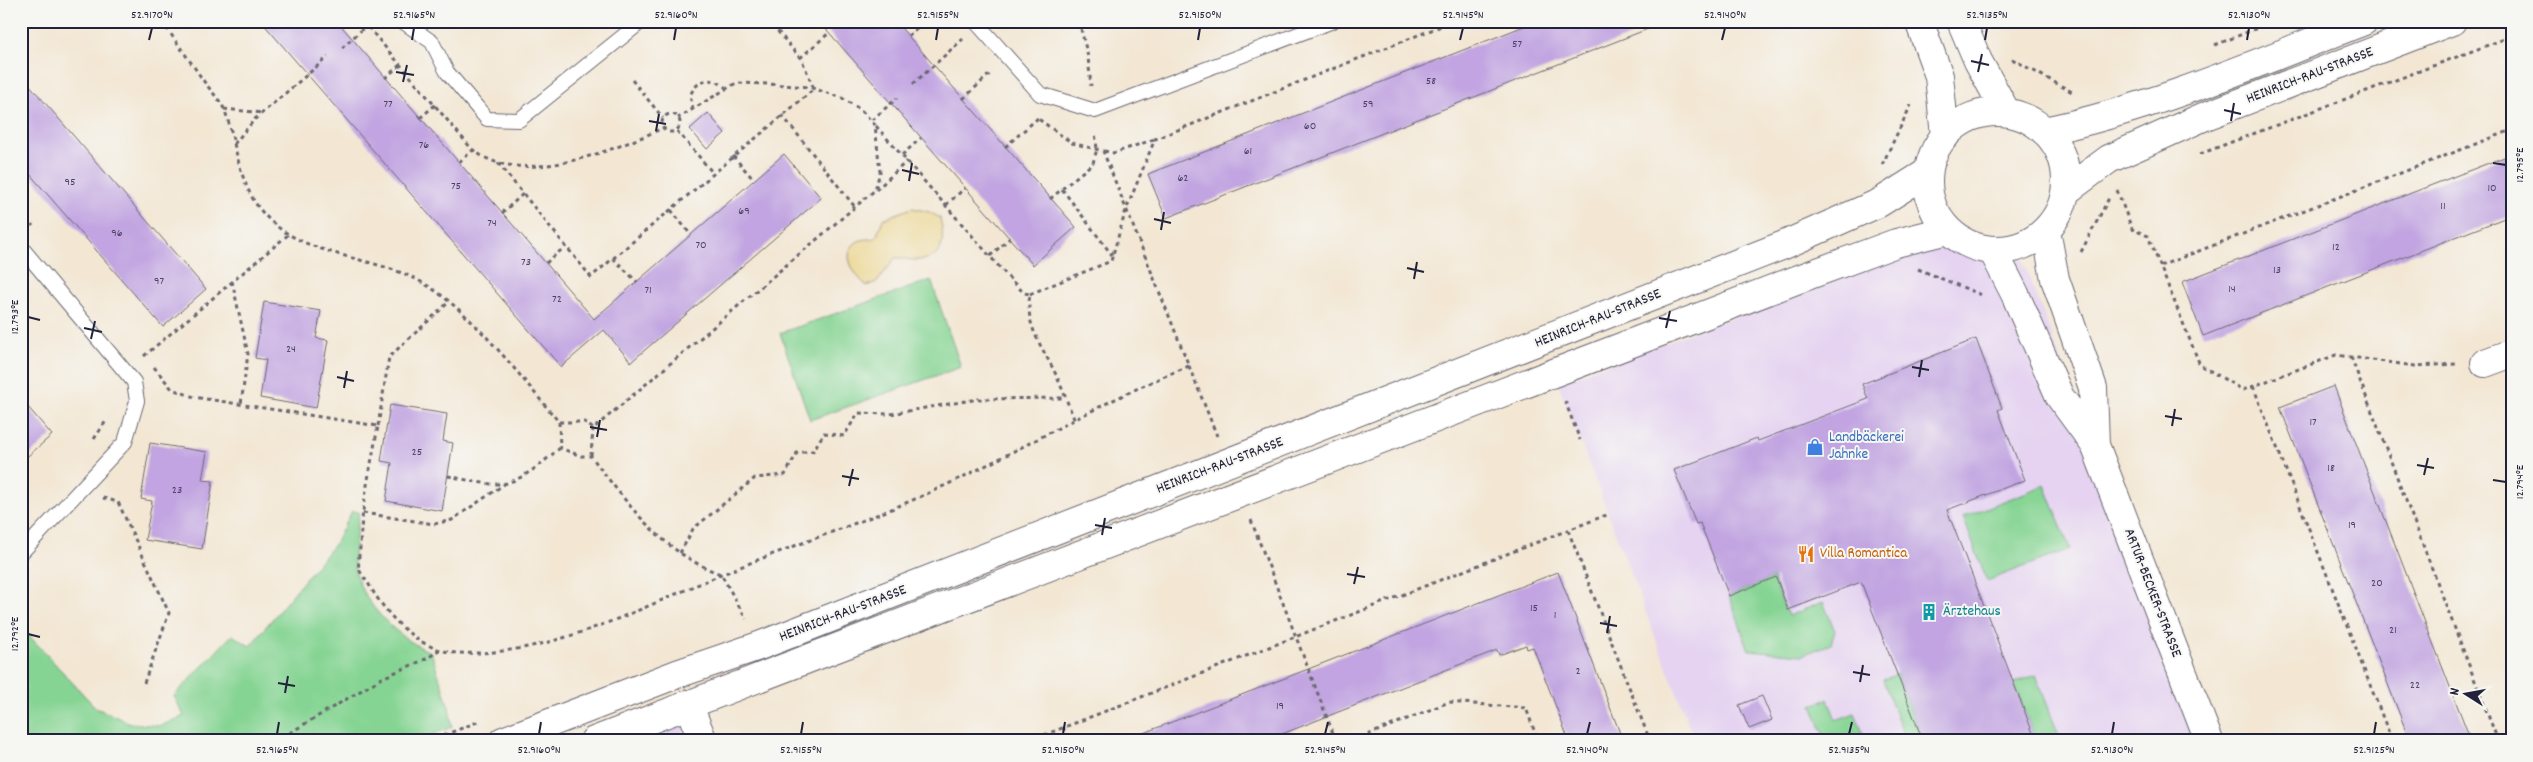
<svg xmlns="http://www.w3.org/2000/svg" width="2533" height="762" font-family="Dekko,sans-serif">
<rect width="100%" height="100%" fill="#f6f6f2"/>
<filter id="ink" filterUnits="userSpaceOnUse"><feTurbulence type="fractalNoise" baseFrequency=".02" numOctaves="2"/><feDisplacementMap in="SourceGraphic" scale="10" xChannelSelector="R" yChannelSelector="G"/><feConvolveMatrix kernelMatrix="1 2 1 2 8 2 1 2 1" color-interpolation-filters="sRGB"/></filter>
<filter id="wash" filterUnits="userSpaceOnUse"><feTurbulence type="fractalNoise" baseFrequency=".0096" numOctaves="4" result="noise"/><feDisplacementMap in="SourceGraphic" scale="20" xChannelSelector="R" yChannelSelector="G"/><feGaussianBlur stdDeviation="1.12" result="paint"/><feColorMatrix in="noise" values="0 0 0 0 0 0 0 0 0 0 0 0 0 0 0 0 0 1.4 0 .05"/><feComposite in="paint" operator="in"/></filter>
<g filter="url(#wash)">
<rect width="100%" height="100%" fill="#f3e7d4"/>
<!-- built -->
<path fill="#e5d3f1" d="M1946 237 1961 247 1991 256 2019 251 2209 741H1695L1558 383Z
M676 710 687 741H600Z"/>
<!-- green -->
<path fill="#85d493" stroke="#547b67" d="M931 280 961 367 810 420 780 333Z
M2045 485 2070 549 1987 581 1963 517Z
M352 511 359 512C358 528 352 555 355 570 362 603 399 640 431 652L449 707 452 727 417 741H21V627L96 708 131 723 160 726 184 716 174 696 232 635 250 646 336 542Z
M1773 578 1788 616 1823 602 1835 631 1831 644 1802 655 1749 650 1729 596Z
M1897 674 1923 741H1906L1883 680Z
M2036 675 2061 741H2036L2014 683Z
M1828 699 1836 720 1855 713 1866 741H1826L1812 705Z"/>
<!-- sand -->
<path fill="#eeda9e" stroke="#887e6c" d="M912 208 929 212 940 218C945 242 945 261 914 260 907 260 903 257 895 258L878 281 867 286C856 277 839 254 857 242 861 239 871 239 876 238L883 219Z"/>
<g id="blocks">
<!-- building -->
<path fill="#c1a4e1" d="M261 21H337L594 319 784 154 821 198 631 362 604 330 561 367Z
M819 21H895L1076 227 1033 265Z
M1537 21 1663 23 1166 218 1148 174Z
M21 75 206 289 163 327 21 164Z
M708 113 725 133 707 149 690 129Z
M2512 154V215L2203 336 2182 282Z
M264 302 321 311 316 338 328 340 316 408 260 398 266 360 255 358Z
M1976 339 2002 408 1998 410 2025 480 1947 510 2036 741H1923L1861 582 1788 610 1776 577 1729 596 1700 523 1696 524 1674 470 1757 438 1758 441 1868 399 1862 384Z
M2334 386 2414 594 2471 741H2410L2280 407Z
M21 399 52 435 21 462Z
M390 405 447 414 443 441 453 443 442 511 386 501 392 463 381 461Z
M150 443 207 452 202 480 213 481 202 549 145 540 152 501 141 499Z
M1558 572 1623 741H1569L1533 647 1527 649 1526 645 1499 655 1497 650 1264 741H1128V739Z
M1762 696 1772 720 1749 729 1739 705Z"/>
</g>
</g>
<g filter="url(#ink)">
<use href="#blocks" fill-opacity="0" stroke="#6b6771" stroke-width="1"/>
<g fill="none" stroke-linecap="round" stroke-linejoin="round">
<!-- lane casing -->
<g stroke="#6b6771" stroke-width="16">
<path id="lane" d="M402 21 432 42 447 72 487 119 519 120 642 21
M975 21 1040 94 1095 111 1333 21
M21 247 134 382 137 401 125 442 21 553"/>
</g>
<!-- street casing -->
<g stroke="#6b6771" stroke-width="30">
<path id="street" d="M1919 21 1939 76 1945 136
M1961 21 1978 61 2006 112
M2046 230 2055 279 2093 388 2095 445
M1993 251 2015 294 2060 397 2095 445 2209 741
M2485 363 2512 353
M688 704 703 741"/>
</g>
<!-- secondary casing -->
<g stroke="#6b6771" stroke-width="30">
<path id="secondary" d="M1928 181a69 69 0 1 1 138 0a69 69 0 1 1-138 0Z
M2044 131C2155 108 2259 62 2364 21
M2066 191 2109 159 2203 117 2452 21
M503 741 677 674 759 646 1784 245 1879 203 1928 172
M594 741 1796 280 1896 243 1948 230"/>
</g>
<!-- path -->
<path stroke="#6b6771" stroke-width="3" stroke-dasharray="4 4" stroke-linecap="butt" d="M162 21C176 42 191 62 205 83 212 92 221 101 225 111 237 145 238 184 263 213 306 262 380 253 431 288 477 318 523 380 559 422H585L593 429 875 190 880 172 875 125 861 110 842 98 809 87 769 84 736 83 678 118
M363 21 471 148C517 190 614 150 663 128
M580 21 581 22
M1079 21 1088 57 1091 86
M908 36 925 21
M2215 45 2275 21
M342 48 371 21
M800 58 829 33
M2012 59 2074 93
M385 78 400 65
M632 80 663 118
M913 84 963 39
M963 99 992 72
M224 109 263 113
M693 109 690 96C697 78 713 75 727 89
M662 123a9 9 0 1 1 18 0a9 9 0 1 1-18 0Z
M782 115 855 207
M420 118 435 105
M872 120 897 98
M876 126 1010 279 1024 293 1030 294C1025 321 1038 341 1050 363 1060 381 1067 402 1075 421
M677 131 713 173
M234 144 255 119 328 57
M1005 147 1038 118
M1104 151 1114 153 1155 139
M2200 154 2512 36
M902 155 921 138
M733 156 754 180
M459 162 473 150
M498 163 591 277 814 89 802 60 769 21
M1882 165 1911 105
M1062 189 1112 255
M876 190 907 161
M2117 190 2132 229 2148 236 2200 365 2243 390 2336 355 2415 366 2457 364
M1050 199 1093 163 1097 149 1095 132
M946 205 965 188
M671 210 691 235
M21 212 33 226
M502 213 523 194
M2081 252 2109 198
M990 256 1010 238
M613 258 637 282
M546 263 566 246
M2160 266 2512 130
M1918 269 1982 295
M232 281 248 354 241 404
M1030 294 1111 261 1126 210 1155 139 1454 21
M144 356 289 234
M2351 357 2498 741
M1189 366 1217 436
M154 367 172 389 194 397 378 426C371 466 361 507 360 548 359 554 358 563 359 569 361 574 365 579 368 583 386 615 418 651 457 653 549 657 636 610 718 576 794 544 873 520 948 484 1029 446 1106 399 1189 366L1103 151 1072 143 1037 118
M2253 386 2392 741
M1565 401 1580 440
M559 422 560 448 581 456H591C626 502 663 554 721 574L746 619
M378 426 389 357 449 302
M94 439 106 421
M591 456 593 429
M448 476C465 479 490 487 507 483 527 477 544 461 560 448
M103 498 118 502 169 613 144 683
M363 513 434 524 452 520 506 483
M1251 520 1336 741
M1568 530 1650 741
M680 553 693 529 755 478 785 475 797 453 813 451 824 433 844 436 858 413 890 414 978 399 1065 398
M1063 727 1069 741
M276 741 382 678 428 658 439 650
M429 741 480 721
M1029 741 1609 514
M1353 741 1449 702 1526 708 1538 741"/>
<!-- lane -->
<use href="#lane" stroke="#fff" stroke-width="14"/>
<!-- street -->
<use href="#street" stroke="#fff" stroke-width="28"/>
<!-- secondary -->
<use href="#secondary" stroke="#fff" stroke-width="28"/>
</g>
</g>
<!-- ticks -->
<path fill="none" stroke="#22223b" stroke-width="2" d="M149 40 152 28M412 40 414 28M674 40 676 28M936 40 938 28M1198 40 1200 28M1460 40 1463 28M1722 40 1725 28M1985 40 1987 28M2247 40 2249 28M1971 61 1989 65M396 72 414 75M1978 72 1982 54M403 82 407 65M2224 110 2241 114M649 121 666 124M2231 121 2234 103M656 131 659 114M2493 163 2506 165M902 170 919 174M909 181 912 163M1154 219 1171 223M1161 230 1164 212M1407 268 1424 272M1414 279 1417 262M28 317 40 320M1659 318 1677 321M84 328 102 332M1666 328 1670 311M91 339 95 321M1912 367 1929 370M337 377 354 381M1919 377 1922 360M344 388 347 371M2165 416 2182 419M2172 426 2175 409M590 427 607 430M597 437 600 420M2417 465 2434 468M2424 475 2428 458M842 476 859 479M2493 480 2506 482M849 486 853 469M1095 525 1112 528M1102 535 1105 518M1347 574 1365 577M1354 584 1358 567M1600 623 1617 626M1607 633 1610 616M28 634 40 637M1853 672 1870 675M1860 682 1863 665M278 683 295 686M285 693 288 676M277 734 279 722M539 734 541 722M801 734 803 722M1063 734 1065 722M1325 734 1328 722M1587 734 1590 722M1849 734 1852 722M2112 734 2114 722M2374 734 2376 722"/>
<!-- icons -->
<defs>
<g id="shop-bare" transform="scale(1.35)"><path d="M-5-2.5h2.3a2.7 3.5 0 0 1 5.4 0H5L5.5 6h-11ZM-1.5-2.5h3a1.5 2.3 0 0 0-3 0Z" fill="#3f7fe0" stroke="#f6f6f2" stroke-width="2.5" paint-order="stroke"/></g>
<g id="restaurant-bare" transform="scale(1.35)"><path d="M-5-6h1v4h1v-4h1v4h1v-4h1v5L-1.5 .5V6h-2V.5L-5-1ZM5-6V6H3V1.5H1.5Q1.5-4 5-6Z" fill="#e8710a" stroke="#f6f6f2" stroke-width="2.5" paint-order="stroke"/></g>
<g id="building-bare" transform="scale(1.35)"><path d="M-4-6H4V6H1V3H-1V6H-4ZM-2.5-4.3h1.7v1.8h-1.7ZM.8-4.3h1.7v1.8H.8ZM-2.5-1h1.7V.8h-1.7ZM.8-1h1.7V.8H.8Z" fill="#0f9aa8" stroke="#f6f6f2" stroke-width="2.5" paint-order="stroke"/></g>
</defs>
<g fill-rule="evenodd">
<use href="#shop-bare" x="1815" y="447"/>
<use href="#restaurant-bare" x="1806" y="554"/>
<use href="#building-bare" x="1929" y="612"/>
</g>
<g text-anchor="middle" dominant-baseline="central" stroke-width="4" stroke-linejoin="round" paint-order="stroke">
<!-- number labels -->
<g font-size="12" fill="#4a4264">
<text x="1517" y="44">57</text>
<text x="1431" y="81">58</text>
<text x="388" y="104">77</text>
<text x="1368" y="104">59</text>
<text x="1310" y="126">60</text>
<text x="424" y="145">76</text>
<text x="1248" y="151">61</text>
<text x="1183" y="178">62</text>
<text x="70" y="182">95</text>
<text x="456" y="186">75</text>
<text x="2492" y="188">10</text>
<text x="2443" y="206">11</text>
<text x="744" y="211">69</text>
<text x="492" y="223">74</text>
<text x="117" y="233">96</text>
<text x="701" y="245">70</text>
<text x="2336" y="247">12</text>
<text x="526" y="262">73</text>
<text x="2277" y="270">13</text>
<text x="159" y="281">97</text>
<text x="2232" y="289">14</text>
<text x="648" y="290">71</text>
<text x="557" y="299">72</text>
<text x="291" y="349">24</text>
<text x="2313" y="422">17</text>
<text x="417" y="452">25</text>
<text x="2331" y="468">18</text>
<text x="177" y="490">23</text>
<text x="2352" y="525">19</text>
<text x="2377" y="583">20</text>
<text x="1534" y="608">15</text>
<text x="1555" y="615">1</text>
<text x="2393" y="630">21</text>
<text x="1578" y="671">2</text>
<text x="2415" y="685">22</text>
<text x="1280" y="706">19</text>
</g>
<!-- street labels -->
<g font-size="15" fill="#22223b" stroke="#f6f6f2">
<text transform="translate(2310 76) rotate(-21)">HEINRICH-RAU-STRASSE</text>
<text transform="translate(1598 319) rotate(-22)">HEINRICH-RAU-STRASSE</text>
<text transform="translate(1220 466) rotate(-21)">HEINRICH-RAU-STRASSE</text>
<text transform="translate(2152 593) rotate(69)">ARTUR-BECKER-STRASSE</text>
<text transform="translate(843 614) rotate(-21)">HEINRICH-RAU-STRASSE</text>
</g>
<!-- shop labels -->
<g font-size="15" fill="#366cbe" stroke="#f6f6f2" text-anchor="start">
<text x="1829" y="438">Landbäckerei<tspan x="1829" dy="17">Jahnke</tspan></text>
</g>
<!-- food labels -->
<g font-size="15" fill="#c56008" stroke="#f6f6f2" text-anchor="start">
<text x="1820" y="554">Villa Romantica</text>
</g>
<!-- culture labels -->
<g font-size="15" fill="#0d838f" stroke="#f6f6f2" text-anchor="start">
<text x="1943" y="612">Ärztehaus</text>
</g>
</g>
<!-- margin -->
<rect width="2533" height="762" fill="none" stroke="#f6f6f2" stroke-width="55"/>
<!-- north arrow -->
<g transform="translate(2466 694) rotate(281)" stroke="#f6f6f2" stroke-width="4" paint-order="stroke">
<path d="M0-4L9 19L0 12L-9 19Z" fill="#22223b"/>
<text y="-8" font-size="14" font-weight="bold" text-anchor="middle" fill="#22223b">N</text>
</g>
<rect x="28" y="28" width="2478" height="706" fill="none" stroke="#22223b" stroke-width="2"/>
<g font-size="12" text-anchor="middle" fill="#22223b">
<text x="152" y="18">52.9170°N</text>
<text x="414" y="18">52.9165°N</text>
<text x="676" y="18">52.9160°N</text>
<text x="938" y="18">52.9155°N</text>
<text x="1200" y="18">52.9150°N</text>
<text x="1463" y="18">52.9145°N</text>
<text x="1725" y="18">52.9140°N</text>
<text x="1987" y="18">52.9135°N</text>
<text x="2249" y="18">52.9130°N</text>
<text transform="translate(2519 165) rotate(-90)" y="4">12.795°E</text>
<text transform="translate(14 317) rotate(-90)" y="4">12.793°E</text>
<text transform="translate(2519 482) rotate(-90)" y="4">12.794°E</text>
<text transform="translate(14 634) rotate(-90)" y="4">12.792°E</text>
<text x="277" y="753">52.9165°N</text>
<text x="539" y="753">52.9160°N</text>
<text x="801" y="753">52.9155°N</text>
<text x="1063" y="753">52.9150°N</text>
<text x="1325" y="753">52.9145°N</text>
<text x="1587" y="753">52.9140°N</text>
<text x="1849" y="753">52.9135°N</text>
<text x="2112" y="753">52.9130°N</text>
<text x="2374" y="753">52.9125°N</text>
</g>
</svg>
